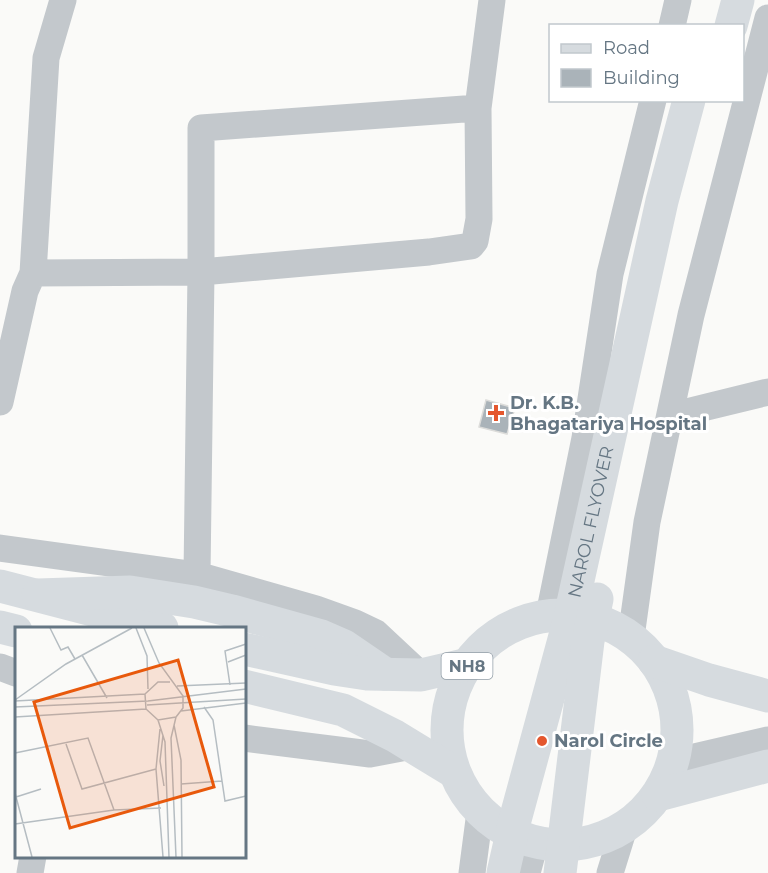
<svg xmlns="http://www.w3.org/2000/svg" width="768" height="873" font-family="Montserrat,sans-serif">
<rect width="100%" height="100%" fill="#fafaf8"/>
<!-- building -->
<path fill="#aab3b9" stroke="#dcdcda" stroke-width="1.5" d="M486 400 515 408 507 434 479 427Z"/>
<g fill="none" stroke-linecap="round" stroke-linejoin="round">
<!-- minor -->
<path stroke="#c3c8cc" stroke-width="27" d="M672 26 678 0
M33 273 46 58 63 0
M0 402 25 291 33 273 201 272 429 252 471 246 475 241 479 219 478 108 492 0
M670 416 768 392
M0 548 197 575 316 609 355 623 376 633 421 675
M197 575 201 272V128L478 108
M549 615 585 438 610 274 653 100
M631 637 647 522 691 315 768 18
M0 667 16 673
M244 738 370 754 412 746
M673 762 768 740
M30 873 33 856
M472 873 480 812
M527 873 535 843
M610 873 624 828"/>
<!-- major -->
<g stroke="#d6dbdf" stroke-width="33">
<path d="M731 26 738 0"/>
<path d="M0 586 162 628"/>
<path d="M38 595 130 592 194 602 232 611 321 636 344 646 385 674"/>
<circle cx="562" cy="730" r="115"/>
<path d="M0 627 16 631"/>
<path d="M244 649 334 669 367 674 421 675 468 664"/>
<path d="M654 661 709 680 768 696"/>
<path d="M244 686 343 710 395 736 454 772"/>
<path d="M658 795 768 766"/>
<path id="s1" d="M503 873 515 820 569 621 662 201 689 100"/>
<path d="M560 873 588 641 597 599"/>
</g>
</g>
<!-- markers -->
<g fill="#e4572e" stroke="#fff" stroke-width="2">
<path d="M493 404h6v6h6v6h-6v6h-6v-6h-6v-6h6z"/>
<circle cx="542" cy="741" r="6"/>
</g>
<g text-anchor="middle" dominant-baseline="central" stroke-width="6" stroke-linejoin="round" paint-order="stroke">
<!-- shield labels -->
<rect fill="#fff" stroke="#939fa8" stroke-width="1.5" x="441.5" y="653" width="51" height="26" rx="4.5"/>
<g font-size="16" font-weight="bold" fill="#657683">
<text x="467" y="666">NH8</text>
</g>
<!-- poi labels -->
<g font-size="18" font-weight="bold" fill="#657683" stroke="#fff" text-anchor="start">
<text x="510" y="403">Dr. K.B.<tspan x="510" dy="21">Bhagatariya Hospital</tspan></text>
<text x="554" y="741">Narol Circle</text>
</g>
<!-- street labels -->
<g font-size="18" fill="#657683" stroke="#fff">
<text stroke="none"><textPath href="#s1" startOffset="362">NAROL FLYOVER</textPath></text>
</g>
</g>
<!-- overview -->
<g transform="translate(15 627)">
<rect width="231" height="231" fill="#fafaf8"/>
<path fill="none" stroke="#b5bdc2" stroke-width="1.5" d="M35 1 46 23 53 20 60 32M121 1 132 29 133 62M129 1 144 36 168 69V81L161 90 143 93 131 82 130 67 143 55H155M67 28 92 71M213 35 231 28M215 58 210 24 231 17M162 59 231 56M0 73 51 37 117 1M0 74 130 67M132 78 231 72M0 80 133 74 231 62M189 80 198 93 210 174 231 169M166 84 231 76M0 90 131 82M143 93 150 115 154 230M159 98 166 133 167 230M145 102 141 142 148 230M148 108 145 134 149 159M51 117 67 162 141 142M0 126 73 111 99 183 146 181M166 157 207 154M0 166 17 230M1 170 26 162M0 197 99 183M161 230 156 111 161 90"/>
<path fill="#e8590c" fill-opacity="0.15" stroke="#e8590c" stroke-width="3" d="M163 33 199 160 55 201 19 75Z"/>
<rect width="231" height="231" fill="none" stroke="#657683" stroke-width="3"/>
</g>
<!-- legend -->
<rect x="549" y="24" width="195" height="78" fill="#ffffff" stroke="#c1c8cd" stroke-width="1.5"/>
<rect x="561" y="44" width="30" height="9" fill="#d6dbdf" stroke="#c1c8cd" stroke-width="1.5"/>
<text x="603" y="54" font-size="18" fill="#657683">Road</text>
<rect x="561" y="69" width="30" height="18" fill="#aab3b9" stroke="#c1c8cd" stroke-width="1.5"/>
<text x="603" y="84" font-size="18" fill="#657683">Building</text>
</svg>
